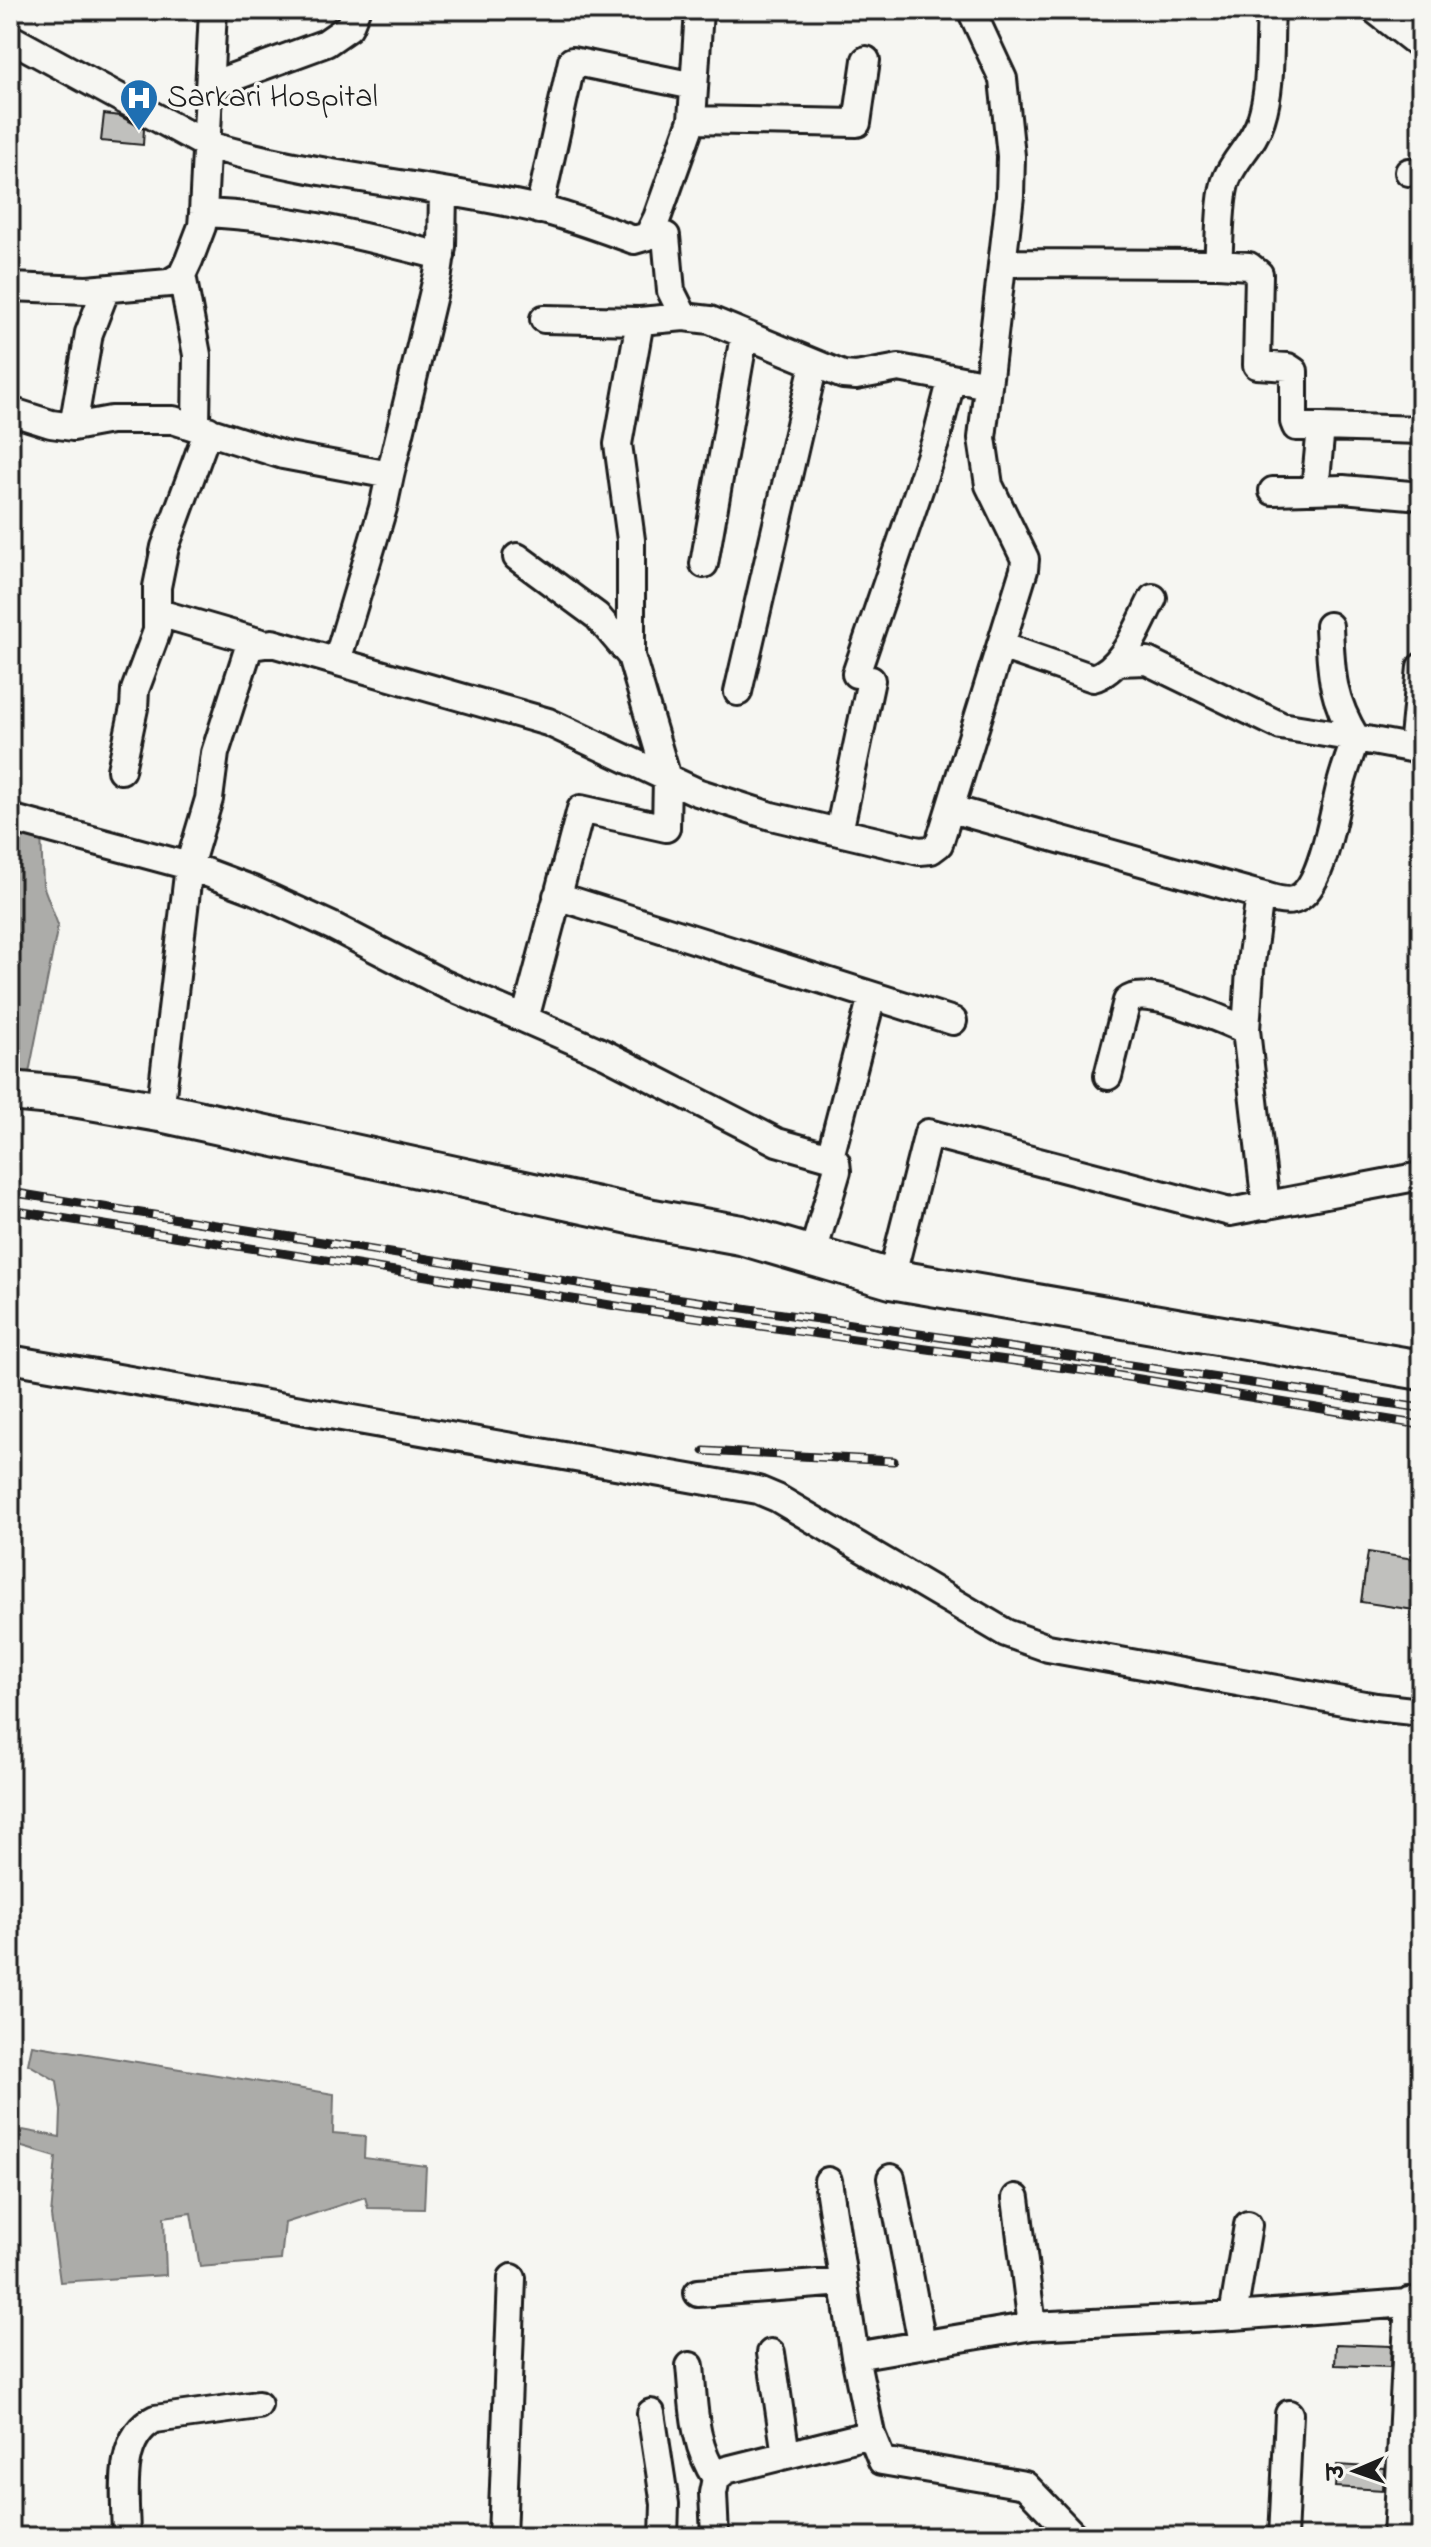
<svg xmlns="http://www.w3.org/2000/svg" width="1431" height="2547" font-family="'Indie Flower','Playpen Sans Deva',sans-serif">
<rect width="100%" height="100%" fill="#f6f6f2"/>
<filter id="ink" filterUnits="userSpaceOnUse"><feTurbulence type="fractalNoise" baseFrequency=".0125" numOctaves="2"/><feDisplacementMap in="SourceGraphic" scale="16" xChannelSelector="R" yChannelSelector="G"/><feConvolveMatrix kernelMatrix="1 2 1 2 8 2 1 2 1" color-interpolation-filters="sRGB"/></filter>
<g filter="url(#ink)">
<!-- water -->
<path fill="#acaca9" stroke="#727271" stroke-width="2" d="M10 823 41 831 43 885 58 925 29 1073 10 1069Z
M32 2045 334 2094 333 2133 365 2136 364 2158 426 2166 424 2209 368 2208 365 2197 285 2223 281 2260 200 2267 191 2213 164 2217 166 2275 60 2282 51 2216 56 2157 12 2144 23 2130 60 2137 61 2111 57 2081 28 2064Z"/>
<!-- building -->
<path fill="#c0c0bd" stroke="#1c1c1c" stroke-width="2" d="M104 114 120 116 144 129 143 145 101 141Z
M1368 1552 1421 1560V1611L1361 1602Z
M1336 2344 1391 2346 1390 2367 1335 2365Z
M1337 2465 1384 2468 1383 2490 1335 2487Z"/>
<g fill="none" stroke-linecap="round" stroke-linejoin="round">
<!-- street casing -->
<g stroke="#1c1c1c" stroke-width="32">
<path id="street" d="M1375 10 1421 46
M10 38 205 144C316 178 434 184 547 211 577 219 606 230 634 240L648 236 657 218 692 120 699 10
M209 86 326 43 349 27 356 10
M692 120 857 123 866 60
M1409 172 1421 173
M539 210 572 61 694 86
M203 213C285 216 362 236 441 256
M666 236 671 291 684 317
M1003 263 1218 264C1220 242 1219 196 1227 178 1236 157 1254 143 1261 120 1272 86 1269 45 1271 10
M1218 264 1249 266 1259 274 1257 365 1288 367 1294 371V422L1296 427H1321L1315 490
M182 275 197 355 196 426
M10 287 87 290 169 283 182 275 189 260 202 226 203 213 213 10
M544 319 640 321 684 317 710 320 843 375 856 376 899 368 988 385
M10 411 51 424 73 427 111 420H173L283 455 390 475 438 274 442 246 443 192
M73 427 89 333 106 289
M1321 427 1421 430
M1273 491 1343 489 1421 496
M517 557 597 616 631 656 667 778 666 828 581 809 525 1019
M704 564 744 336
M159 613 262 643
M1329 626C1331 672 1331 697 1356 738L1421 750
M1001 646 1093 678C1124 669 1139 624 1153 598
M631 656V540L618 444 640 321
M337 661 383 508 390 475
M856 674 936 440 952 378
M738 692 814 364
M1413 748 1421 667
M121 770 134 708 135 690 157 631V587L165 547 208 430
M951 809 1260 895C1270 897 1286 904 1296 899 1324 888 1334 806 1342 780 1346 766 1351 752 1356 738L1281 726 1147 661 1117 662
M10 818 189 866 253 890 334 927 444 984 605 1054 777 1142 830 1157 836 1162 837 1171 812 1256
M839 832 871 680
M1260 895 1250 970 1246 1030 1266 1206
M557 896 953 1021
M1108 1076 1127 1001C1145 984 1224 1021 1246 1030
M160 1112 189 866 209 799 215 753 248 650 252 646 272 643 548 722 697 792 771 816 919 851 931 850 939 844 1024 570 1025 559 989 485 982 438 1010 196 1011 156 1003 79 971 10
M830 1157 872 996
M891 1279 928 1133 1230 1212 1421 1176
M10 1359 758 1490 777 1498 1006 1633 1048 1648 1376 1707 1421 1712
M891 2178 922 2343
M828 2181 855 2356 871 2434 882 2461 1025 2485 1075 2537
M1016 2198 1032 2326
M698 2293 844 2282
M1233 2316 1248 2225
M771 2353 786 2455
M855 2356 1032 2326 1233 2316 1421 2302
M690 2366C694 2406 693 2444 716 2478
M651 2413 665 2504 664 2537
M126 2537C126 2500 115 2438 155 2419L258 2405
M502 2537 512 2278
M715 2537 713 2493 716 2478 726 2470 871 2434
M1283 2537 1289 2414
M1397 2537 1409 2301"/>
</g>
<!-- secondary casing -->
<g stroke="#1c1c1c" stroke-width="44">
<path id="secondary" d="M10 1091 73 1097 160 1112 653 1219 741 1235 891 1279 1421 1370"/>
</g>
<!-- street -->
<use href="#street" stroke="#f6f6f2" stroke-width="26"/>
<!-- secondary -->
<use href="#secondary" stroke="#f6f6f2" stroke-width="38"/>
<!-- rail casing -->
<g stroke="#1c1c1c" stroke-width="9">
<path id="rail" d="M10 1192 628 1291 1421 1408
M10 1210 629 1308 1109 1374 1421 1425
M704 1451 894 1461"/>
</g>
<!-- rail -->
<use href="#rail" stroke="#f6f6f2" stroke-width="6" stroke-dasharray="18" stroke-linecap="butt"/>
</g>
</g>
<!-- icons -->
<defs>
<g id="hospital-pin" transform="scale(2)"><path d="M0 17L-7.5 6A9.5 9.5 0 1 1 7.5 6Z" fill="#1f6fb2" stroke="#f6f6f2"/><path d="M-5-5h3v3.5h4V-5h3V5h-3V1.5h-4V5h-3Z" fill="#fff"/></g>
</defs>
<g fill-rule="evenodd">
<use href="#hospital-pin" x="139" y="98"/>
</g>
<g text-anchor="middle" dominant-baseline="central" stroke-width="7" stroke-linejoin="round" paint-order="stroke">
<!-- poi labels -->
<g font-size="32" fill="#1c1c1c" stroke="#f6f6f2" text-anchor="start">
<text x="167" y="98">Sarkari Hospital</text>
</g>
</g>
<!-- margin -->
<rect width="1431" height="2547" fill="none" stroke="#f6f6f2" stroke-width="40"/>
<rect x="20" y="20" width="1391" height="2507" fill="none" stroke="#1c1c1c" stroke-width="3" filter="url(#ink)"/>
<!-- north arrow -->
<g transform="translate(1355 2471) rotate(268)" stroke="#f6f6f2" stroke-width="6" paint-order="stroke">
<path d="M0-6L14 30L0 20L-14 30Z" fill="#1c1c1c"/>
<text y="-12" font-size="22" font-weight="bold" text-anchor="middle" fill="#1c1c1c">उ</text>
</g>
</svg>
